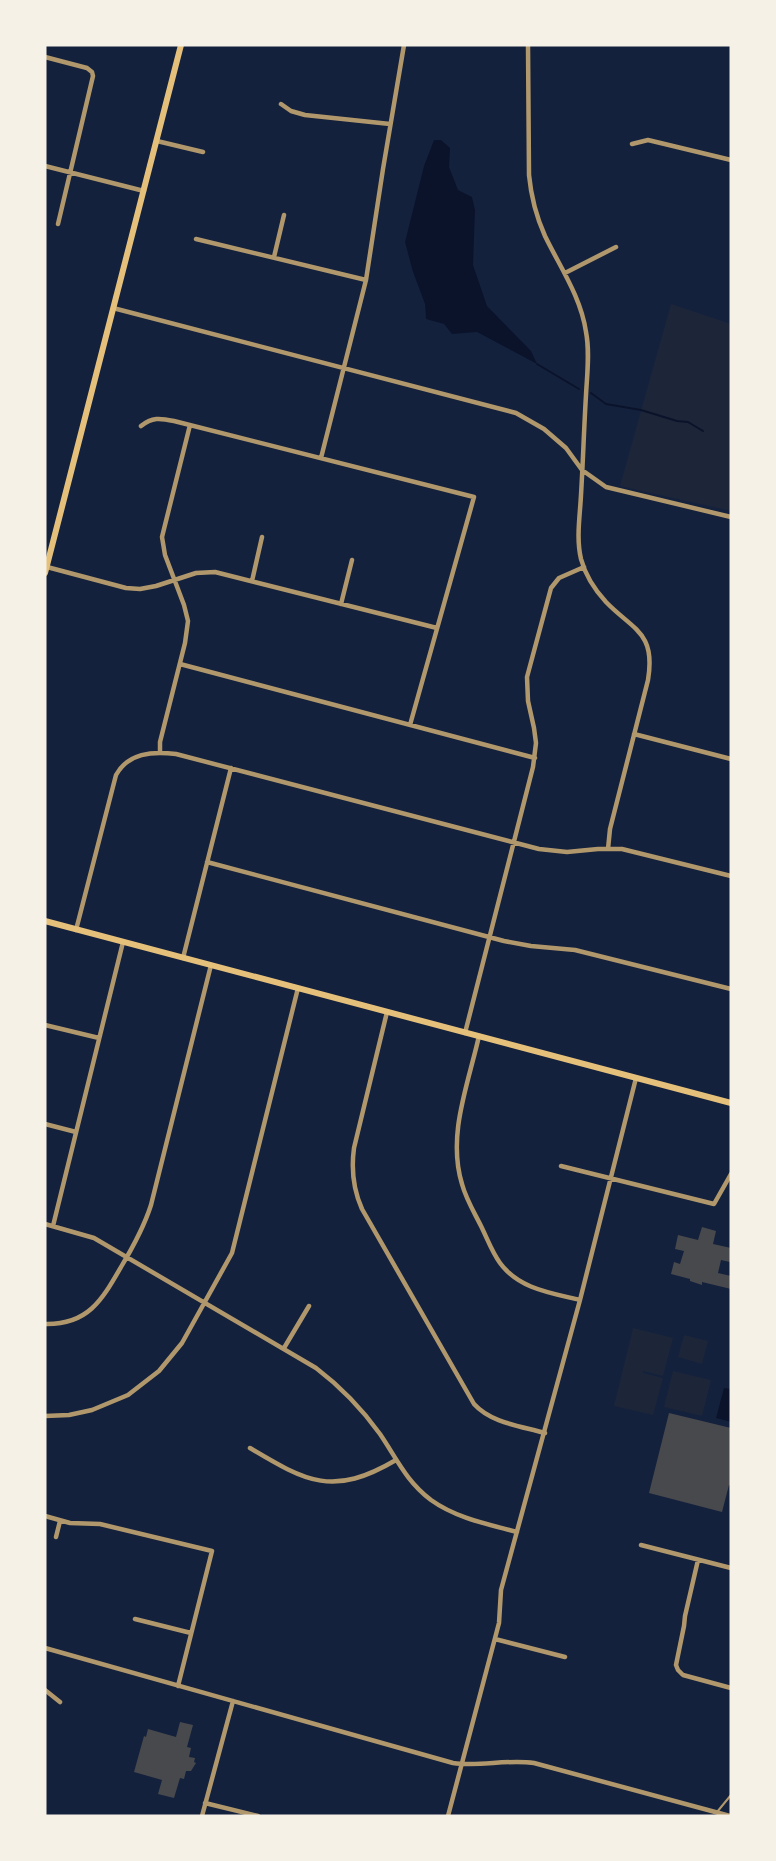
<svg xmlns="http://www.w3.org/2000/svg" width="776" height="1861" font-family="'Space Grotesk',sans-serif">
<rect width="100%" height="100%" fill="#14213d"/>
<!-- green -->
<path fill="#1d2539" d="M671 304 731 324V511L620 486Z
M633 1328 673 1338 663 1376 643 1371V1373L663 1378 653 1415 614 1406Z
M684 1335 708 1341 702 1364 678 1357Z
M673 1371 711 1380 702 1416 664 1407Z"/>
<!-- water -->
<path fill="#0b132b" d="M434 140H441L450 148 449 167 458 190 472 197 475 210 473 265 487 306 531 351 537 364 477 332 452 334 444 324 426 319 425 304 413 272 405 242 424 166Z
M724 1388 731 1389V1422L716 1418Z"/>
<g fill="none" stroke-linecap="round" stroke-linejoin="round">
<!-- stream -->
<path stroke="#0b132b" stroke-width="2" d="M537 364 579 389
M591 393 606 404 641 410 677 421 688 422 703 431"/>
</g>
<!-- building -->
<path fill="#48494c" d="M702 1227 716 1231 713 1244 731 1248 730 1262 721 1260 718 1273 731 1276V1289L702 1282V1285L690 1281V1279L671 1274 674 1262 680 1264 684 1251 675 1249 678 1235 698 1240Z
M669 1413 731 1428V1486L729 1485 722 1512 649 1493Z
M180 1722 193 1725 187 1747 191 1748 189 1757 195 1758 194 1762 196 1763 191 1771H186L184 1779 180 1778 174 1798 158 1794 162 1780 134 1772 144 1736 146 1737 148 1729 176 1737Z"/>
<g fill="none" stroke-linecap="round" stroke-linejoin="round">
<!-- service -->
<path stroke="#b1986c" stroke-width="2" d="M717 1812 731 1795"/>
<!-- minor -->
<path stroke="#b1986c" stroke-width="4.5" d="M528 45 529 175C531 196 536 216 545 236 560 267 581 297 586 332 590 352 587 375 586 395 584 428 583 462 581 495 580 516 576 538 581 559 585 574 595 590 606 602 633 630 656 632 648 680L610 829 608 849
M45 57 87 68 92 72 93 76 58 224
M281 104 291 111 305 115 390 124
M157 141 203 152
M632 144 648 140 731 160
M45 166 144 191
M196 239 366 280
M274 257 284 215
M565 273 616 247
M113 308 516 413 544 429 566 448 582 470 606 487 731 517
M141 426C152 417 160 418 174 421L474 497 410 725
M321 458 366 280 383 169 404 45
M47 567 126 588 140 589 156 586 196 573 215 572 437 628
M252 581 262 537
M341 604 352 560
M180 664 535 758
M634 734 731 759
M160 753V742L185 643 188 621 184 605 165 555 162 537 190 425
M207 862 504 941 531 946 575 950 731 989
M76 930 116 775C128 753 152 751 176 754L539 849 567 852 598 849H622L731 876
M183 958 231 768
M387 1012 354 1148C351 1170 353 1189 362 1209L474 1404C491 1423 521 1426 545 1433
M45 1025 99 1038
M465 1033 533 767 536 743 534 728 528 701 527 677 551 588 559 578 584 567
M479 1036C468 1085 447 1135 462 1184 466 1199 474 1212 481 1226 487 1238 492 1252 500 1263 519 1289 551 1293 580 1300
M45 1124 76 1132
M561 1166 714 1204 731 1174
M45 1224 94 1238 316 1368C341 1387 362 1409 380 1434 397 1459 406 1481 431 1500 456 1518 487 1524 517 1532
M53 1226 123 942
M45 1324C88 1325 102 1300 121 1267 133 1247 144 1227 151 1205L211 965
M284 1348 309 1306
M45 1416 69 1415 92 1410 128 1395 159 1371 182 1343 232 1253 298 988
M250 1448C307 1482 333 1497 396 1460
M45 1516 70 1523 100 1524 212 1551 178 1686
M56 1537 60 1521
M641 1545 731 1568
M698 1560 685 1616 684 1626 676 1665 678 1670 683 1675 731 1688
M135 1619 191 1633
M495 1639 565 1657
M45 1648 453 1763C480 1767 506 1759 534 1763L730 1816
M45 1690 60 1702
M205 1803 258 1816
M202 1816 233 1701
M448 1816 499 1623 501 1590 580 1300 636 1078"/>
<!-- secondary -->
<path stroke="#e5c07b" stroke-width="6" d="M45 573 181 45
M45 921 731 1103"/>
</g>
<!-- border -->
<rect width="776" height="1861" fill="none" stroke="#f6f1e7" stroke-width="93"/>
</svg>
